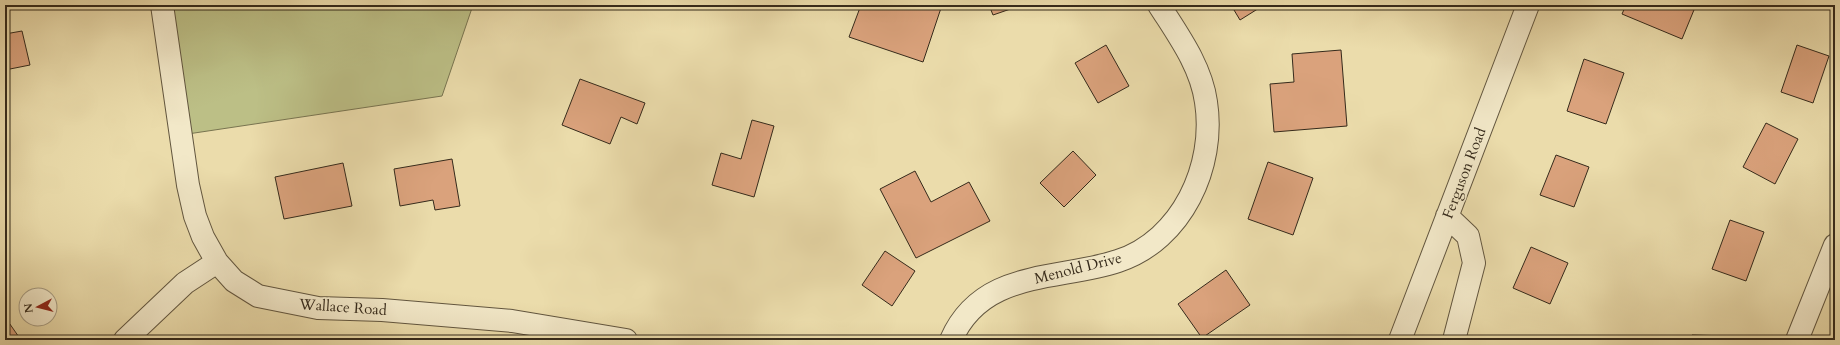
<svg xmlns="http://www.w3.org/2000/svg" width="1840" height="345" font-family="Cardo,serif">
<rect width="100%" height="100%" fill="#ebdcab"/>
<filter id="stains"><feTurbulence type="fractalNoise" baseFrequency=".005" numOctaves="4"/><feColorMatrix values="0 0 0 0 .2 0 0 0 0 .09 0 0 0 0 .02 0 0 0 .5 -.17"/></filter>
<radialGradient id="worn" r=".72"><stop offset=".6" stop-color="#630" stop-opacity="0"/><stop offset="1" stop-color="#630" stop-opacity=".3"/></radialGradient>
<!-- green -->
<path fill="#bcbf86" stroke="#787450" d="M162 5H473L442 96 181 135Z"/>
<!-- building -->
<path fill="#daa27c" stroke="#352a1b" d="M240 5H258L241 8Z
M861 5H942L923 62 849 37Z
M989 5H1022L993 15Z
M1231 5H1264L1240 20Z
M1626 5H1696L1682 39 1622 14Z
M22 31 30 65 5 70V34Z
M1106 45 1129 86 1098 103 1075 63Z
M1797 45 1829 56 1813 103 1781 92Z
M1341 50 1347 126 1274 132 1270 84 1294 82 1292 54Z
M1584 59 1624 73 1606 124 1567 111Z
M580 79 645 103 637 124 621 117 610 144 562 125Z
M752 120 774 126 754 197 712 185 721 153 741 159Z
M1766 123 1798 139 1775 184 1743 167Z
M1073 151 1096 175 1064 207 1040 183Z
M1556 155 1589 167 1574 207 1540 195Z
M452 159 460 206 435 210 433 200 400 206 394 169Z
M1268 162 1313 178 1293 235 1248 219Z
M343 163 352 206 284 219 275 177Z
M915 171 931 202 969 182 990 221 916 258 880 189Z
M1730 220 1764 232 1746 281 1712 269Z
M1531 247 1568 263 1550 304 1513 288Z
M885 251 915 271 892 306 862 285Z
M1226 270 1250 305 1202 338 1178 304Z
M5 317 21 340H5Z
M1692 335 1731 336V340H1692Z"/>
<g fill="none" stroke-linecap="round" stroke-linejoin="round">
<!-- minor casing -->
<g stroke="#62563f" stroke-width="24">
<path id="minor" d="M162 5 188 185 195 216 203 237 217 262 234 281 258 296 318 308 382 310 512 321 626 340
M1447 216 1468 236 1474 263 1454 340
M125 340 185 283 217 262
M951 340C982 269 1057 281 1118 261 1182 240 1216 166 1206 102 1201 66 1178 35 1159 5
M1400 340 1528 5
M1797 340 1835 245"/>
</g>
<!-- minor -->
<use href="#minor" stroke="#f2e8c8" stroke-width="22"/>
</g>
<g text-anchor="middle" dominant-baseline="central" stroke-width="3" stroke-linejoin="round" paint-order="stroke">
<!-- street labels -->
<g font-size="15" fill="#352a1b" stroke="#f2e8c8">
<text transform="translate(1464 173) rotate(-69)">Ferguson Road</text>
<text transform="translate(1078 268) rotate(-14)">Menold Drive</text>
<text transform="translate(343 307) rotate(4)">Wallace Road</text>
</g>
</g>
<!-- margin -->
<rect width="1840" height="345" fill="none" stroke="#ebdcab" stroke-width="20"/>
<rect x="6" y="6" width="1828" height="333" fill="none" stroke="#352a1b" stroke-width="2"/>
<rect x="10" y="10" width="1820" height="325" fill="none" stroke="#352a1b"/>
<!-- north arrow -->
<g transform="translate(38 307) rotate(263)"><circle r="19" fill="#f2e8c8" stroke="#a69c83"/>
<path d="M0-3L7 15L0 10L-7 15Z" fill="#8f2418"/>
<text y="-6" font-size="11" font-weight="bold" text-anchor="middle" fill="#352a1b">N</text>
</g>
<rect width="100%" height="100%" filter="url(#stains)"/>
<rect width="100%" height="100%" fill="url(#worn)"/>
</svg>
